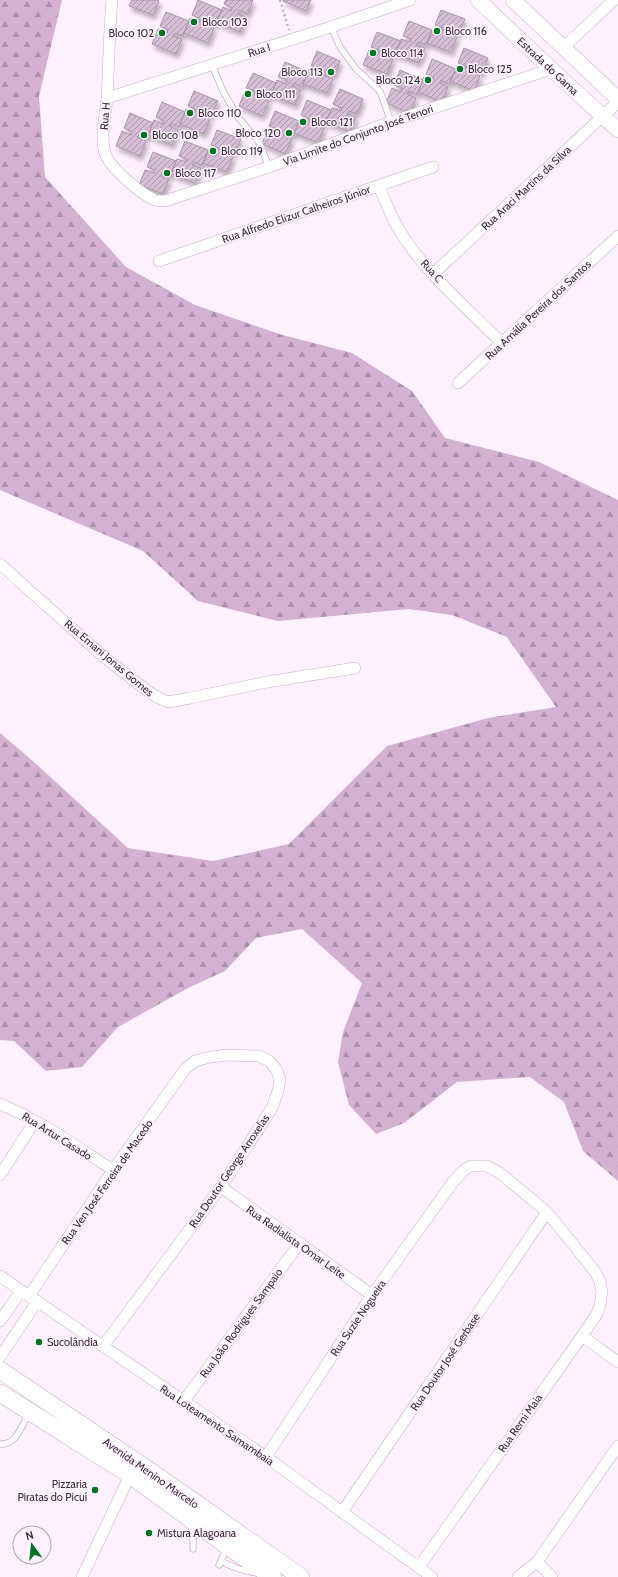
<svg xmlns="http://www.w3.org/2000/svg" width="618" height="1577" font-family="Cabin,sans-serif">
<defs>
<pattern id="forest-firs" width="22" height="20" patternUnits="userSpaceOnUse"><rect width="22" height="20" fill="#d4b0d3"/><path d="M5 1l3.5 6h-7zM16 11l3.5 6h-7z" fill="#ad90ac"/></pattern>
<pattern id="building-hatch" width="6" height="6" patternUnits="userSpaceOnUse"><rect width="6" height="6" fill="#d4bed3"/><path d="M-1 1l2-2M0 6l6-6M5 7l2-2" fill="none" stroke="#ad9bac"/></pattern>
<filter id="shadow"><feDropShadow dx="2.5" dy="4.5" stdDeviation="2" flood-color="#0004"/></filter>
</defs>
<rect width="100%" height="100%" fill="#fff1fe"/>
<!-- forest -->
<path fill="url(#forest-firs)" d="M0 0H62L39 96 45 177 126 267 195 305 279 334 352 353 412 391 445 438 539 462 618 500V1181L583 1151 564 1102 530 1077 457 1082 404 1123 376 1134 349 1105 338 1062 343 1032 362 983 302 929 256 938 225 971 190 987 118 1027 82 1067 46 1071 14 1041 0 1040V733L35 763 128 848 213 861 289 844 387 746 488 718 556 707 507 637 452 615 409 609 278 621 198 601 143 551 0 490Z"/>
<!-- building -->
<path fill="url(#building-hatch)" stroke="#aa95a9" filter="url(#shadow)" d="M132 0H158L159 1 153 15 129 6Z
M198 0 222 10 215 25 207 22 206 25 214 28 208 43 184 33 190 18 199 22 200 19 192 15Z
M226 0H253L248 14 239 10 238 14 246 17 240 32 216 22 223 7 231 11 232 8 224 4Z
M283 0H311L306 11 283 1Z
M441 10 465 19 458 34 450 31 449 34 457 37 451 52 427 43 434 28 442 31 443 28 435 25Z
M166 12 189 21 183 36 175 33 173 36 182 39 176 54 152 44 158 29 167 33 168 30 160 26Z
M409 21 432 30 426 45 418 42 416 45 425 48 419 63 395 54 401 39 410 42 411 39 403 36Z
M377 32 401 41 394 56 386 53 385 56 393 59 387 74 363 65 369 50 378 53 379 50 371 47Z
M464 48 488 58 482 73 473 69 472 72 480 76 474 91 450 81 457 66 465 69 466 66 458 63Z
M317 51 340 61 334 76 326 72 324 75 333 79 327 93 303 84 309 69 318 73 319 69 311 66Z
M432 59 456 69 449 84 441 80 440 83 448 87 442 102 418 92 424 77 433 81 434 78 426 74Z
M285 62 308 72 302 87 294 83 292 86 301 90 295 105 271 95 277 80 286 84 287 80 278 77Z
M400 70 423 80 417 95 409 91 407 94 416 98 410 113 386 103 392 88 401 92 402 88 394 85Z
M253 73 276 83 270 98 261 94 260 97 269 101 262 116 239 106 245 91 254 95 255 91 246 88Z
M340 89 363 99 357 114 349 111 347 114 356 117 350 132 326 122 332 108 341 111 342 108 333 104Z
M194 91 218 101 211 116 203 112 202 115 210 119 204 134 180 124 186 109 195 113 196 110 188 106Z
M307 100 331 110 325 125 316 122 315 125 324 128 318 143 294 133 300 119 309 122 310 119 301 115Z
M162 102 185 112 179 127 171 123 169 126 178 130 172 145 148 135 154 120 163 124 164 121 156 117Z
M275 111 299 121 293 136 284 133 283 135 292 139 285 154 262 144 268 129 277 133 278 130 269 126Z
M130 113 153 123 147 138 139 135 137 137 146 141 140 156 116 146 122 131 131 135 132 132 124 128Z
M217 130 241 139 234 154 226 151 225 154 233 157 227 172 203 163 210 148 218 151 219 148 211 145Z
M185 141 208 150 202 165 194 162 192 165 201 168 195 183 171 174 177 159 186 162 187 159 179 156Z
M153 152 176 161 170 176 162 173 160 176 169 179 163 194 139 185 145 170 154 173 155 170 147 167Z"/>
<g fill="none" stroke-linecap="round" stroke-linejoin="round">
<!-- lane casing -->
<g stroke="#c4afc4" stroke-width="7">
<path id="lane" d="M331 27 340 47 356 69 380 91 391 122
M212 65 223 91 238 117 259 142 269 167
M0 1444C16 1446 22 1425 29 1413
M191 1525 193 1536V1549
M222 1561C232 1568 244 1571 257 1573
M219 1565 227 1547"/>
</g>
<!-- street casing -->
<g stroke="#c4afc4" stroke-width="12">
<path id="street" d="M112 0C109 33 109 65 107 98 106 115 100 136 105 153 109 167 140 193 153 199 156 201 160 201 165 201L269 167 391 122 551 69
M564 47 614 0
M107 98 331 27 410 0
M379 186C385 200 390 214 398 228 424 272 466 307 502 343
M159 261 433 167
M433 274 618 102
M458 383 618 236
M0 564 104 657 149 692 159 698 168 702 190 698 267 682 355 668
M0 1104C40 1120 77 1147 113 1170
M0 1175 35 1121
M221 1187 372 1295
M0 1276 266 1457 432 1577
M29 1296 113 1170 186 1068 195 1061 210 1057 228 1055 259 1056 269 1061 276 1069 280 1079 278 1091 272 1108 221 1187 103 1346
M0 1321 21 1291
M582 1336 618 1362
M0 1357 37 1302
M183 1402 299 1244
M266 1457 372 1295 453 1182 464 1170 471 1166H487L500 1173 547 1212 596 1273 600 1282 602 1291 600 1305 597 1314 582 1336 419 1567
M342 1512 547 1212
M537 1562 552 1577
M82 1577 130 1475
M518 1577 537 1562 618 1446"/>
</g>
<!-- secondary casing -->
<g stroke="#c4afc4" stroke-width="16">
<path id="secondary" d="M478 0 551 69 618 130
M513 0 618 99"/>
</g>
<!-- primary casing -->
<g stroke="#c4afc4" stroke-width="18">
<path id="primary" d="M0 1370 153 1473 301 1577
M0 1393 130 1475 230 1548 273 1577"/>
</g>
<!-- path -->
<path stroke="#beb2bd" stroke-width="2.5" stroke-dasharray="2 3" stroke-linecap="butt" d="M280 0 289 30"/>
<!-- lane -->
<use href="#lane" stroke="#fff" stroke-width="5.5"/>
<!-- street -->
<use href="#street" stroke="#fff" stroke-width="11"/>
<!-- secondary -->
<use href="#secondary" stroke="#fff" stroke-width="15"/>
<!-- primary -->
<use href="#primary" stroke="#fff" stroke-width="17"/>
</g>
<!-- markers -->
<g fill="#037326" stroke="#fff1fe" stroke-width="1.5">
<circle cx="194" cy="22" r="4"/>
<circle cx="437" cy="31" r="4"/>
<circle cx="162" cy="33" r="4"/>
<circle cx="373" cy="53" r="4"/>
<circle cx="460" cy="69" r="4"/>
<circle cx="331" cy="72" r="4"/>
<circle cx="428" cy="80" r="4"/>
<circle cx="248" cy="94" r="4"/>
<circle cx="190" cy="113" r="4"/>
<circle cx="303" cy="122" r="4"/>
<circle cx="289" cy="133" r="4"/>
<circle cx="144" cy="135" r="4"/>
<circle cx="213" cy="151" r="4"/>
<circle cx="167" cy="173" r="4"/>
<circle cx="39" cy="1342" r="4"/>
<circle cx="95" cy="1490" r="4"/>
<circle cx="149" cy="1533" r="4"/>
</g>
<g text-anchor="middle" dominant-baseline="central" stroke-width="3" stroke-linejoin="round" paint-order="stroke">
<!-- poi labels -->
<g font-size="11" fill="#393038" stroke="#fff1fe" text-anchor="start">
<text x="202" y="22">Bloco 103</text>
<text x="445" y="31">Bloco 116</text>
<text x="154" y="33" text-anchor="end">Bloco 102</text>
<text x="381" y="53">Bloco 114</text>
<text x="468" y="69">Bloco 125</text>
<text x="323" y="72" text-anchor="end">Bloco 113</text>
<text x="420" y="80" text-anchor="end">Bloco 124</text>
<text x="256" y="94">Bloco 111</text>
<text x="198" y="113">Bloco 110</text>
<text x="311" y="122">Bloco 121</text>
<text x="281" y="133" text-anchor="end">Bloco 120</text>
<text x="152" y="135">Bloco 108</text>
<text x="221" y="151">Bloco 119</text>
<text x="175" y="173">Bloco 117</text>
<text x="47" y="1342">Sucolândia</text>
<text x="87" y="1484" text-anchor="end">Pizzaria<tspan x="87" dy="13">Piratas do Picuí</tspan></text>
<text x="157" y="1533">Mistura Alagoana</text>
</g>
<!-- street labels -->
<g font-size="11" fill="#393038" stroke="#fff1fe">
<text transform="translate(259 50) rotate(-18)">Rua I</text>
<text transform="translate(548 66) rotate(43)">Estrada do Gama</text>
<text transform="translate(105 116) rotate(-85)">Rua H</text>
<text transform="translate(358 135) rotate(-20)">Via Limite do Conjunto José Tenori</text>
<text transform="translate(526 188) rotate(-43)">Rua Araci Martins da Silva</text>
<text transform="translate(296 214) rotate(-19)">Rua Alfredo Elizur Calheiros Júnior</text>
<text transform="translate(432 271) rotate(48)">Rua C</text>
<text transform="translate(538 310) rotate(-43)">Rua Amália Pereira dos Santos</text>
<text transform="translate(109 658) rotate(40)">Rua Emani Jonas Gomes</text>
<text transform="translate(57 1136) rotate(32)">Rua Artur Casado</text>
<text transform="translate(229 1171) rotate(-56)">Rua Doutor George Arroxelas</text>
<text transform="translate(107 1182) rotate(-55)">Rua Ven José Ferreira de Macedo</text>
<text transform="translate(296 1242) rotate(35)">Rua Radialista Omar Leite</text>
<text transform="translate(358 1318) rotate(-56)">Rua Suzie Nogueira</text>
<text transform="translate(241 1323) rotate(-54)">Rua João Rodrigues Sampaio</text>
<text transform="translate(445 1362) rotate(-56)">Rua Doutor José Gerbase</text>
<text transform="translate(520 1423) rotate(-55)">Rua Remi Maia</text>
<text transform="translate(217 1425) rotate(34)">Rua Loteamento Samambaia</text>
<text transform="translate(151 1473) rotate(35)">Avenida Menino Marcelo</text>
</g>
</g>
<!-- north arrow -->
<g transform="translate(32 1545) rotate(345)"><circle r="19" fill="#fff1fe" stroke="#b0a4af"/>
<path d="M0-3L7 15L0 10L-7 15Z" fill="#037326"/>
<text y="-6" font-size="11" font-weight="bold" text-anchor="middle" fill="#393038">N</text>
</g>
</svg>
